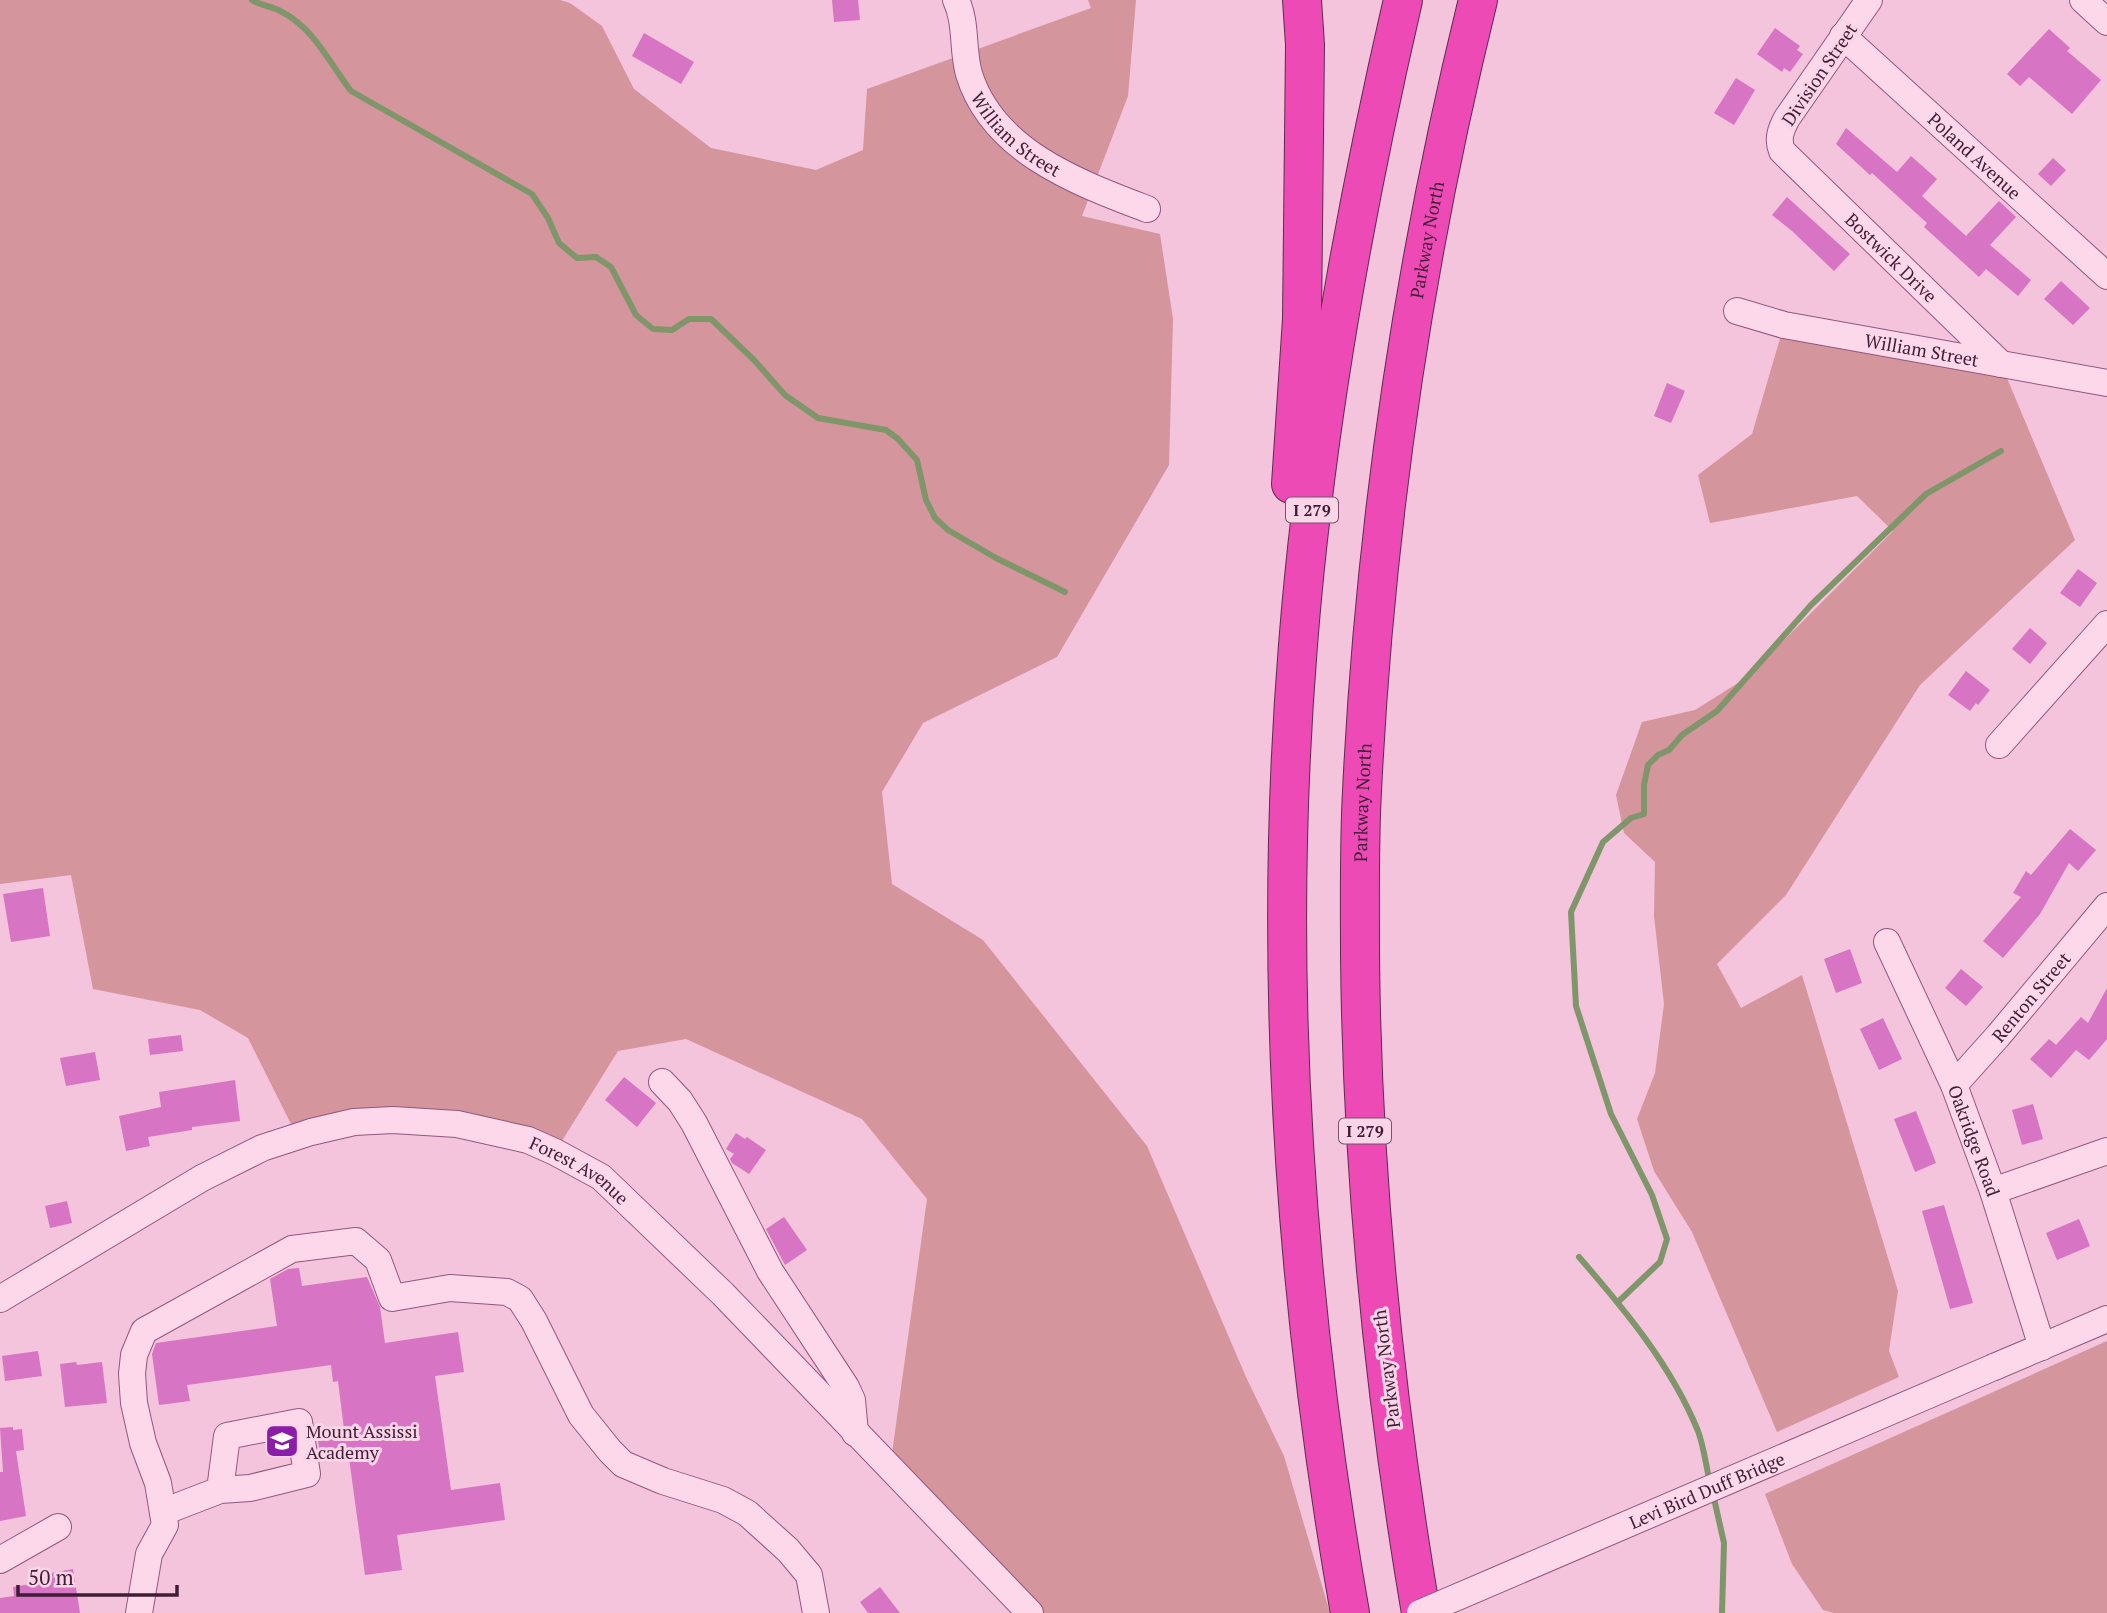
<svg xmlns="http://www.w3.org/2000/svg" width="2107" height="1613" font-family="'PT Serif',serif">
<rect width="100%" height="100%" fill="#f4c3dc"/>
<!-- green -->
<path fill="#d4959c" d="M0 0H560L570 3 602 26 634 89 711 148 816 170 863 150 867 89 1091 8 1088 0H1136L1128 96 1082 216 1160 234 1173 319 1169 465 1057 657 923 723 882 792 892 884 983 940 1147 1146 1246 1377 1284 1456 1330 1613H1030L890 1468 927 1199 862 1119 686 1039 618 1051 555 1152 457 1124 295 1137 291 1124 248 1038 200 1010 93 989 71 875 0 884Z
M1784 325 2001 364 2075 540 1920 685 1786 895 1717 964 1741 1008 1802 975 1898 1291 1889 1351 1899 1377 1777 1432 1692 1232 1654 1171 1637 1119 1655 1073 1664 1004 1654 916 1655 862 1624 833 1616 795 1642 722 1695 710 1746 678 1893 531 1857 496 1710 523 1698 475 1752 434Z
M2107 1341V1613H1834L1823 1610 1792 1564 1765 1494Z"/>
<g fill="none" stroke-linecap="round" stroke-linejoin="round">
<!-- stream -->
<path stroke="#7f966b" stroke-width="6" d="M252 0C261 6 273 6 282 12 314 28 330 64 351 91L532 194 548 218 559 243 577 258 596 257 611 267 636 315 653 329 672 330 689 319H711L754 360 785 395 818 418 886 430 898 439 917 460 926 500 935 518 948 530 996 558 1065 592
M1579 1257C1625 1310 1671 1365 1698 1431 1704 1447 1706 1466 1710 1483
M1618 1302 1660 1262 1667 1239 1652 1195 1611 1114 1576 1006 1571 912 1603 842 1631 818 1644 814V785L1648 765 1658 755 1669 750 1682 735 1717 711 1811 605 1926 494 2001 451
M1713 1494 1724 1543 1722 1613"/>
</g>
<!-- building -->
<path fill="#d774c3" d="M832 0H858L860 20 834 22Z
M1775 28 1800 46 1797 50 1803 54 1790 72 1784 68 1782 72 1757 54Z
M2049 29 2070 48 2067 51 2101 80 2072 114 2029 77 2020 86 2007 74Z
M644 33 694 62 681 84 632 56Z
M1736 78 1755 90 1734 125 1714 113Z
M1846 128 1897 172 1911 156 1937 179 1922 196 1966 236 1999 201 2016 217 1990 245 2031 280 2018 296 1986 269 1979 277 1924 227 1927 223 1872 173 1870 175 1836 144Z
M2053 158 2066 170 2051 186 2038 174Z
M1787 197 1850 254 1834 271 1792 231 1772 215Z
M2061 281 2090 308 2073 325 2044 299Z
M1667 383 1685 391 1671 423 1654 416Z
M2078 569 2097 583 2080 607 2060 593Z
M2030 628 2047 643 2030 664 2012 649Z
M1966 671 1990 690 1978 705 1976 703 1970 711 1948 695Z
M2070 829 2096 850 2078 871 2069 863 2040 914 2003 958 1983 941 2021 897 2013 893 2026 871 2031 875Z
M43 888 50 936 11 942 3 894Z
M1850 949 1862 983 1836 993 1824 959Z
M1961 969 1983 987 1966 1006 1945 988Z
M2107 988V1039L2089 1060 2076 1050 2051 1078 2030 1059 2049 1039 2056 1045 2081 1017 2088 1023Z
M1883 1018 1902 1059 1879 1070 1860 1029Z
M181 1035 183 1051 150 1055 148 1039Z
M95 1052 100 1080 66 1086 60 1058Z
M624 1077 656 1103 637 1127 605 1100Z
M235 1080 240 1121 192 1127V1130L148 1137 150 1146 126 1151 119 1116 161 1107 159 1092Z
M2033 1104 2043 1139 2022 1145 2012 1110Z
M1916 1111 1936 1163 1915 1172 1894 1119Z
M736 1133 745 1139 747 1137 766 1150 749 1174 732 1163 730 1159 734 1154 726 1149Z
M67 1201 72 1223 50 1228 45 1206Z
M1944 1205 1973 1303 1950 1309 1922 1211Z
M784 1217 807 1250 785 1265 766 1229Z
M2079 1219 2090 1246 2057 1260 2046 1233Z
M299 1268 302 1286 367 1277 380 1307 385 1343 458 1332 464 1372 435 1376 451 1490 500 1483 505 1520 397 1535 402 1570 365 1575 349 1458 321 1462 318 1441 345 1437 338 1381 333 1382 331 1365 187 1385 190 1401 159 1405 152 1354 156 1343 277 1326 270 1279 288 1269Z
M38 1351 42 1376 5 1381 2 1356Z
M76 1362 77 1365 102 1362 107 1403 65 1407 60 1364Z
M13 1427V1430L22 1429 24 1450 16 1451 26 1516 0 1521V1472H3L0 1428Z
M73 1569 80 1613H0V1598L14 1596 13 1587 47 1581 46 1574Z
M880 1587 900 1613H868L860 1602Z"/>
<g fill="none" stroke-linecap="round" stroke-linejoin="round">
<!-- minor casing -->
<g stroke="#91577f" stroke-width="28">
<g id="minor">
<path id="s1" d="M956 0C967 23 962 50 969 74 993 152 1079 183 1147 209"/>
<path id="s2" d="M1869 0 1787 118C1781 129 1777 139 1782 151L2001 364"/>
<path d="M2083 0 2107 22"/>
<path id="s3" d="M1843 36 2107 276"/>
<path id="s4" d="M1737 311 1784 325 2107 383"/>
<path d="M1999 745 2107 624"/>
<path id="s5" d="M1887 942 1954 1085 1993 1191 2042 1347"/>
<path d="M662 1082 680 1101 694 1123 770 1271 846 1387 852 1400 855 1433"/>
<path id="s6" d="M1954 1085 1998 1036 2107 906"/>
<path d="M1993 1191 2107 1151"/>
<path id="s7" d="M0 1299 202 1178 262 1148 311 1132 354 1122 393 1120 457 1124 528 1140 555 1152 601 1177 723 1294 1030 1613"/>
<path d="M1994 1367 2107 1319"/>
<path d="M163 1512 220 1490 227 1436 299 1422 307 1474 250 1488 220 1490"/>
<path d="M0 1560 58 1527"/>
<path d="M139 1613 149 1554 165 1525 158 1483 143 1443 134 1403 132 1374 134 1355 144 1331 292 1249 356 1241 378 1260 392 1298 450 1288 507 1292 520 1299 534 1321 581 1415 610 1451 623 1464 663 1481 723 1500 747 1513 788 1550 809 1575 816 1613"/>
</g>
</g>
<!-- highway casing -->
<g stroke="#5f2b52" stroke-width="40">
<g id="highway">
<path d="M1291 484 1302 319 1305 45 1302 0"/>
<path d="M1350 1613C1294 1294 1272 968 1298 645 1315 427 1354 212 1403 0"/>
<path id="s8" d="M1421 1613C1384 1395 1362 1176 1360 955 1360 900 1359 846 1362 791 1375 524 1414 259 1478 0"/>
</g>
</g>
<!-- minor -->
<use href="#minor" stroke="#fdd8eb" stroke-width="26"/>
<!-- highway -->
<use href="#highway" stroke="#ee4ab5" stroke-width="38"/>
<!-- minor-bridge casing -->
<g stroke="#91577f" stroke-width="28" stroke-linecap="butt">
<g id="minor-bridge">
<path id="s9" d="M1420 1613 1994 1367"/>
</g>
</g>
<!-- minor-bridge -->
<use href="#minor-bridge" stroke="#fdd8eb" stroke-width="26"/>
</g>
<!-- icons -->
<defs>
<g id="school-square" transform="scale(1.75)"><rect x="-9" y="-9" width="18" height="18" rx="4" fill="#8a1ea9" stroke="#fad4e7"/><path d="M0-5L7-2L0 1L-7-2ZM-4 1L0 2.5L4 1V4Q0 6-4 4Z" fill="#fff"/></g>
</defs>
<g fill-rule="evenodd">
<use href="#school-square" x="282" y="1441"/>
</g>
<g text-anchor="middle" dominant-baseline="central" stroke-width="6" stroke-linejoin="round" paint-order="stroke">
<!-- shield labels -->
<g fill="#fad4e7" stroke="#77546b" stroke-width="2">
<rect x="1286" y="497.5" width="52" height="25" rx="5"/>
<rect x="1339" y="1118.5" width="52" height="25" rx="5"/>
</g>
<g font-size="16" font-weight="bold" fill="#3f1d36">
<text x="1312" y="510">I 279</text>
<text x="1365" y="1131">I 279</text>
</g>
<!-- street labels -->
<g font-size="18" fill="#3f1d36" stroke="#fad4e7">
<text transform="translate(1819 74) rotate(-56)">Division Street</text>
<text stroke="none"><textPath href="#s1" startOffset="154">William Street</textPath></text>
<text stroke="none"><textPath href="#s3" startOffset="178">Poland Avenue</textPath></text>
<text stroke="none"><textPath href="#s8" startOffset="1381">Parkway North</textPath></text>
<text stroke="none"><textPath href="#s2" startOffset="331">Bostwick Drive</textPath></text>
<text stroke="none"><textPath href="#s4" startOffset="189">William Street</textPath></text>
<text stroke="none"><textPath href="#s8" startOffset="814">Parkway North</textPath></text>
<text stroke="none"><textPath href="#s6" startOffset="117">Renton Street</textPath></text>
<text stroke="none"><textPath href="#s5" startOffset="217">Oakridge Road</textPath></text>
<text stroke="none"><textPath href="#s7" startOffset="634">Forest Avenue</textPath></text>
<text transform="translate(1386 1369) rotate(-97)">Parkway North</text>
<text stroke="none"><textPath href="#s9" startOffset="312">Levi Bird Duff Bridge</textPath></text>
</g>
<!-- poi labels -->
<g font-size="18" fill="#3f1d36" stroke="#fad4e7" text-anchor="start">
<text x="306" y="1431">Mount Assissi<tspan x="306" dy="21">Academy</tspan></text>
</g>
</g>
<!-- scale -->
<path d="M18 1585v10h159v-10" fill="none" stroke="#3f1d36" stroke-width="3.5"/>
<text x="28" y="1585" font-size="21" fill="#3f1d36" stroke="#fad4e7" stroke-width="5" paint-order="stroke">50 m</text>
</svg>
